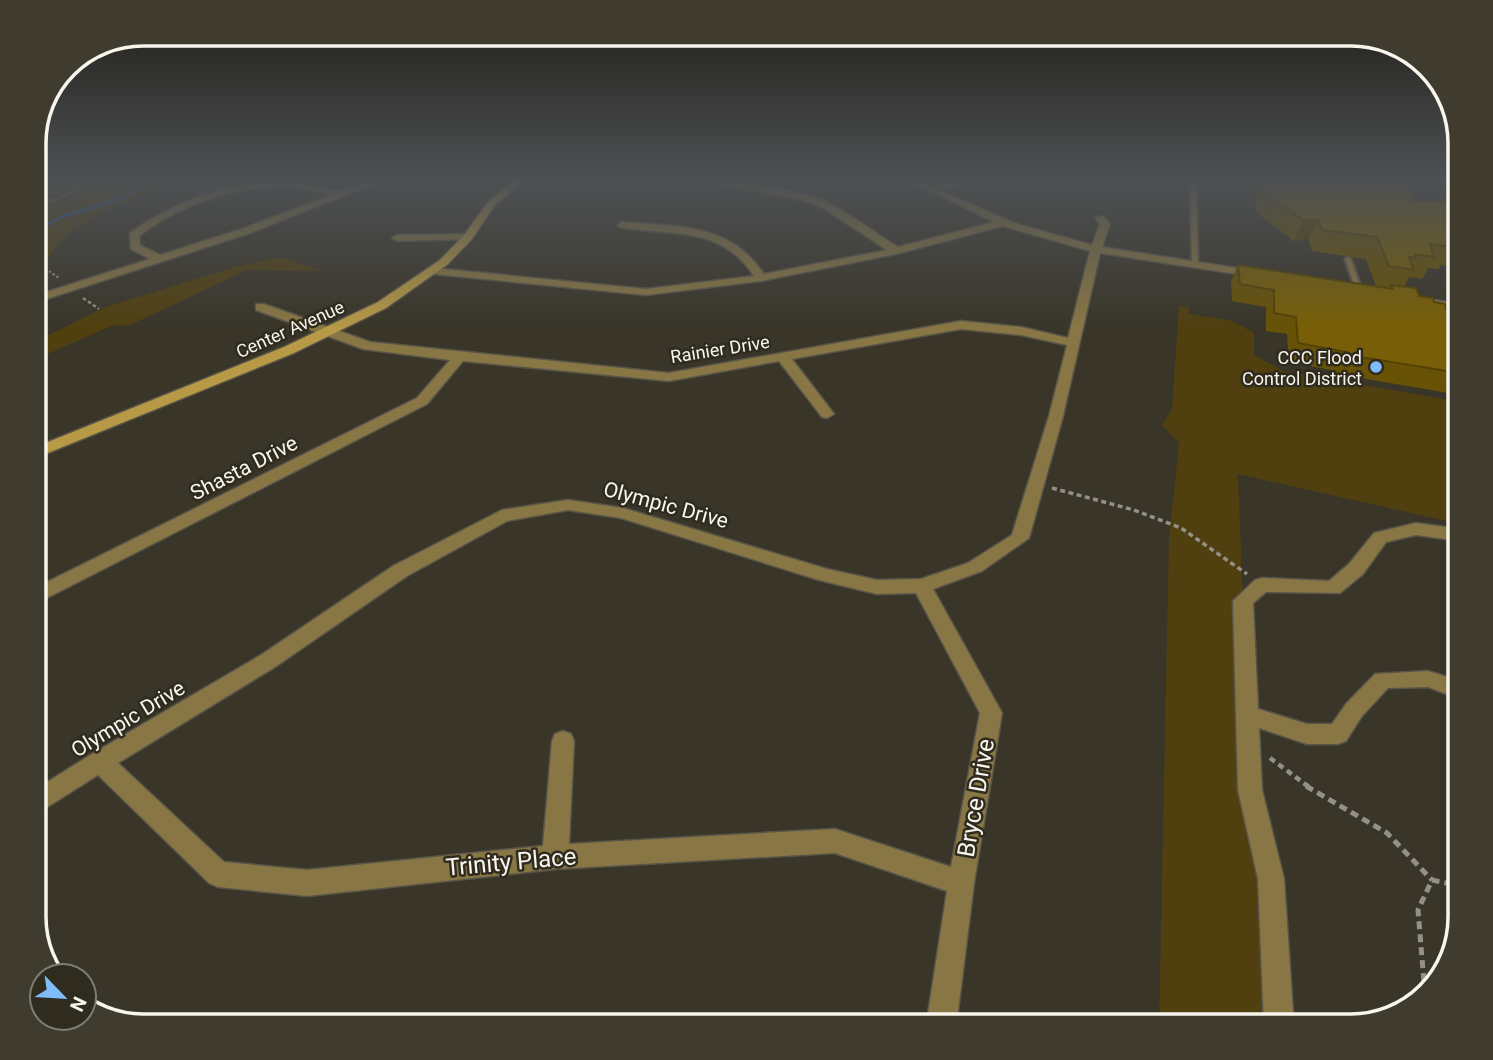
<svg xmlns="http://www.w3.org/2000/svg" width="1493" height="1060" font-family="Roboto,sans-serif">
<rect width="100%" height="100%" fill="#393529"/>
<!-- built -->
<path fill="#443d2b" d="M1386 179H1460V214L1450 196Z"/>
<!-- green -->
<path fill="#504010" d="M34 179H205C153 191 75 212 47 260L34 263Z
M282 257 321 271 247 270 130 325 111 326 34 360V342L106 307 238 266Z
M1179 306 1189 308V314L1232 321 1254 333V355L1283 371 1460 402V524L1238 474 1250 790 1279 1027H1159L1169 539 1179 443 1162 425 1172 409Z"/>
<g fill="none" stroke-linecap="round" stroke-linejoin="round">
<!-- stream -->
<path stroke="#245a8b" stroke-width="3.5" d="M34 232 61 217 120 199 154 179"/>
<!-- lane casing -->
<g stroke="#585448" stroke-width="4">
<path id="lane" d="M1190 179H1196L1198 264 1195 266 1192 264Z
M1348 257 1351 259 1362 291 1361 292 1356 291 1345 259Z"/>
</g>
<!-- street casing -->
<g stroke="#585448" stroke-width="3">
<path id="street" d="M374 179H386L250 233 34 303V296L150 259 131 249 130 233C174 201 235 179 289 181 306 182 326 193 343 191 353 190 364 183 374 179ZM296 187 333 194 242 229 160 255 140 245 139 236C182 203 242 183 296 187Z
M688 179C726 179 793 188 828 203 852 215 875 233 898 247L994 222 905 179C916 179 924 186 933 186 949 186 964 179 980 179L939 190 1014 223 1092 245 1100 224 1095 218 1103 216 1110 224 1102 247 1256 271 1262 274 1256 277 1100 253 1063 416 1029 538 982 571 933 589 1002 713 974 883 956 1027H926L947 891 835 853 555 869 307 896 218 887 209 883 98 775 33 816V791L92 754 261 655 393 566 502 510 568 500 623 508 827 569 877 580 921 579 968 563 1012 535 1049 416 1067 345 1021 335 961 329 792 359 834 414 827 418 822 417 779 361 669 381 463 361 427 404 33 605V589L417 398 450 360 363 349 256 310V304H264L370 342 669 373 961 321 1021 327 1068 338 1090 251 1003 226 896 254 761 281 646 295 433 274 427 271 433 268 646 289 754 276C720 224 671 237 619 227L617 225 622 222C678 227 729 222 764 274L887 250 823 208 800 199ZM568 510 621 518 819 580 877 594 916 593 980 713 951 867 835 829 569 844 574 741 571 734 563 731 555 734 552 741 543 846 307 870 224 862 118 763 275 667 407 576 507 521Z
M468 234 473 237 472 239 397 241 392 238 397 235Z
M1422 298 1460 304V312L1418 305 1416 302Z
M1416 523 1460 529V541L1416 535 1386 542 1363 574 1340 593 1266 592 1253 603 1258 709 1307 724H1332L1346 704 1375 674 1428 671 1460 681V699L1428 687 1388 688 1362 716 1346 741 1338 744H1307L1259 728 1262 790 1284 879 1294 1027H1264L1258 879 1238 790 1233 601 1255 580 1262 578 1329 581 1349 564 1374 533Z"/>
</g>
<!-- secondary casing -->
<g stroke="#585448" stroke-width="3">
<path id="secondary" d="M516 179H526L495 205 472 239 448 264 386 308 294 353 33 459V448L284 347 378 302 440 260 464 235 489 201Z"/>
</g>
<!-- path-far4 -->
<path stroke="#949086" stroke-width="2" stroke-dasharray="2.5 2" stroke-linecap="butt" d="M34 183 40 179
M34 208 103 179
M34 261 59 278"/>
<!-- path-far3 -->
<path stroke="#949086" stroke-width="2.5" stroke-dasharray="3.5 2.5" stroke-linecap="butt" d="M83 298 99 309"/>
<!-- path-far2 -->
<path stroke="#949086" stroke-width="3.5" stroke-dasharray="5 3.5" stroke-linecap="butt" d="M1052 488 1134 510 1181 528 1247 574"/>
<!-- path-far1 -->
<path stroke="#949086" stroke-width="4.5" stroke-dasharray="6 4.5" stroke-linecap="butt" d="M1270 758 1309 787"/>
<!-- path -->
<path stroke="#949086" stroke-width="5" stroke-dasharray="8 5" stroke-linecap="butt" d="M1306 786 1387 833 1432 880
M1425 994 1418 910 1432 880 1460 886"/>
<!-- lane -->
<use href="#lane" fill="#887644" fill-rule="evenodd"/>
<!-- street -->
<use href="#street" fill="#887644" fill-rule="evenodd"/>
<!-- secondary -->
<use href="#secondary" fill="#b79946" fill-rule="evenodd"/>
</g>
<!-- wall -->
<path fill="#675206" d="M1260 179H1404L1414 202 1460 200V268L1441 265 1438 269 1428 268 1422 279 1409 277 1404 287 1419 296 1434 302 1447 312 1460 329V395L1337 374 1336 371 1289 362 1287 334 1266 331V307L1232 301 1231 281 1238 265 1376 286 1366 259 1312 251 1308 239 1294 241 1262 217 1256 210 1254 195Z"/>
<!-- shaded-wall -->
<path fill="#544205" d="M1318 219 1308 239 1294 241 1303 220Z"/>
<!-- building -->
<path fill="#785f07" stroke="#544205" stroke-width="2" d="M1262 179H1404L1414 202 1460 200V245L1450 243 1451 247 1430 244 1434 257 1414 254 1416 258 1409 257 1414 270 1389 266 1377 237 1322 230 1318 219 1303 220 1271 197 1264 190Z
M1238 265 1393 289 1391 285 1416 288 1419 296 1433 298 1434 302 1445 304 1447 312H1453L1460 329V373L1347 355V352L1298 343 1296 317 1274 313V290L1240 284Z"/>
<!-- sky -->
<linearGradient id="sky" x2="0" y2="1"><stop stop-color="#1f1d17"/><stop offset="0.55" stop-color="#4e5154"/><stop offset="1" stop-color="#4e5154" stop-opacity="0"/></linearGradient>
<rect width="1493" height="328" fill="url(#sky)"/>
<!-- markers -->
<circle fill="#7fbdfa" stroke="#2f2b1f" stroke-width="2.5" cx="1376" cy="367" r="7"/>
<g text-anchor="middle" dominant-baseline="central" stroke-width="5" stroke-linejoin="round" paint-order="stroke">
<!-- far-street labels -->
<g font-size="18" fill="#f8f5ed" stroke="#2f2b1f">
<text transform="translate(290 329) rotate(-24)">Center Avenue</text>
<text transform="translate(720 349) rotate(-9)">Rainier Drive</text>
</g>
<!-- far-poi labels -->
<g font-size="18" fill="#f8f5ed" stroke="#2f2b1f" text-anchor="end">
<text x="1362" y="357">CCC Flood<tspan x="1362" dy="21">Control District</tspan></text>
</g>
<!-- street labels -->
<g font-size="21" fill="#f8f5ed" stroke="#2f2b1f">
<text transform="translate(244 468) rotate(-27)">Shasta Drive</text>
<text transform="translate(666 505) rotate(15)">Olympic Drive</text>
<text transform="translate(128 719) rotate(-31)">Olympic Drive</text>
</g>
<!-- near-street labels -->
<g font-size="24" fill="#f8f5ed" stroke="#2f2b1f">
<text transform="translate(976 798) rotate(-80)">Bryce Drive</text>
<text transform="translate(511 862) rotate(-5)">Trinity Place</text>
</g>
</g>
<!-- crop -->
<path d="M0 0H1493V1060H0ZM143 46H1351A97 97 0 0 1 1448 143V917A97 97 0 0 1 1351 1014H143A97 97 0 0 1 46 917V143A97 97 0 0 1 143 46Z" fill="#3f3b2f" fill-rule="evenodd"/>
<path fill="none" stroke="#f8f5ed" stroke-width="3.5" d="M143 46H1351A97 97 0 0 1 1448 143V917A97 97 0 0 1 1351 1014H143A97 97 0 0 1 46 917V143A97 97 0 0 1 143 46Z"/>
<!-- north arrow -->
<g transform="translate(63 997) rotate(115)"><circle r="33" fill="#2f2b1f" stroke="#7f7c71" stroke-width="2"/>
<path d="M0-5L12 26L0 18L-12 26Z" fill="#7fbdfa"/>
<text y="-10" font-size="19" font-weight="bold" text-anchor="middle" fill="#f8f5ed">N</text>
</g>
</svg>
